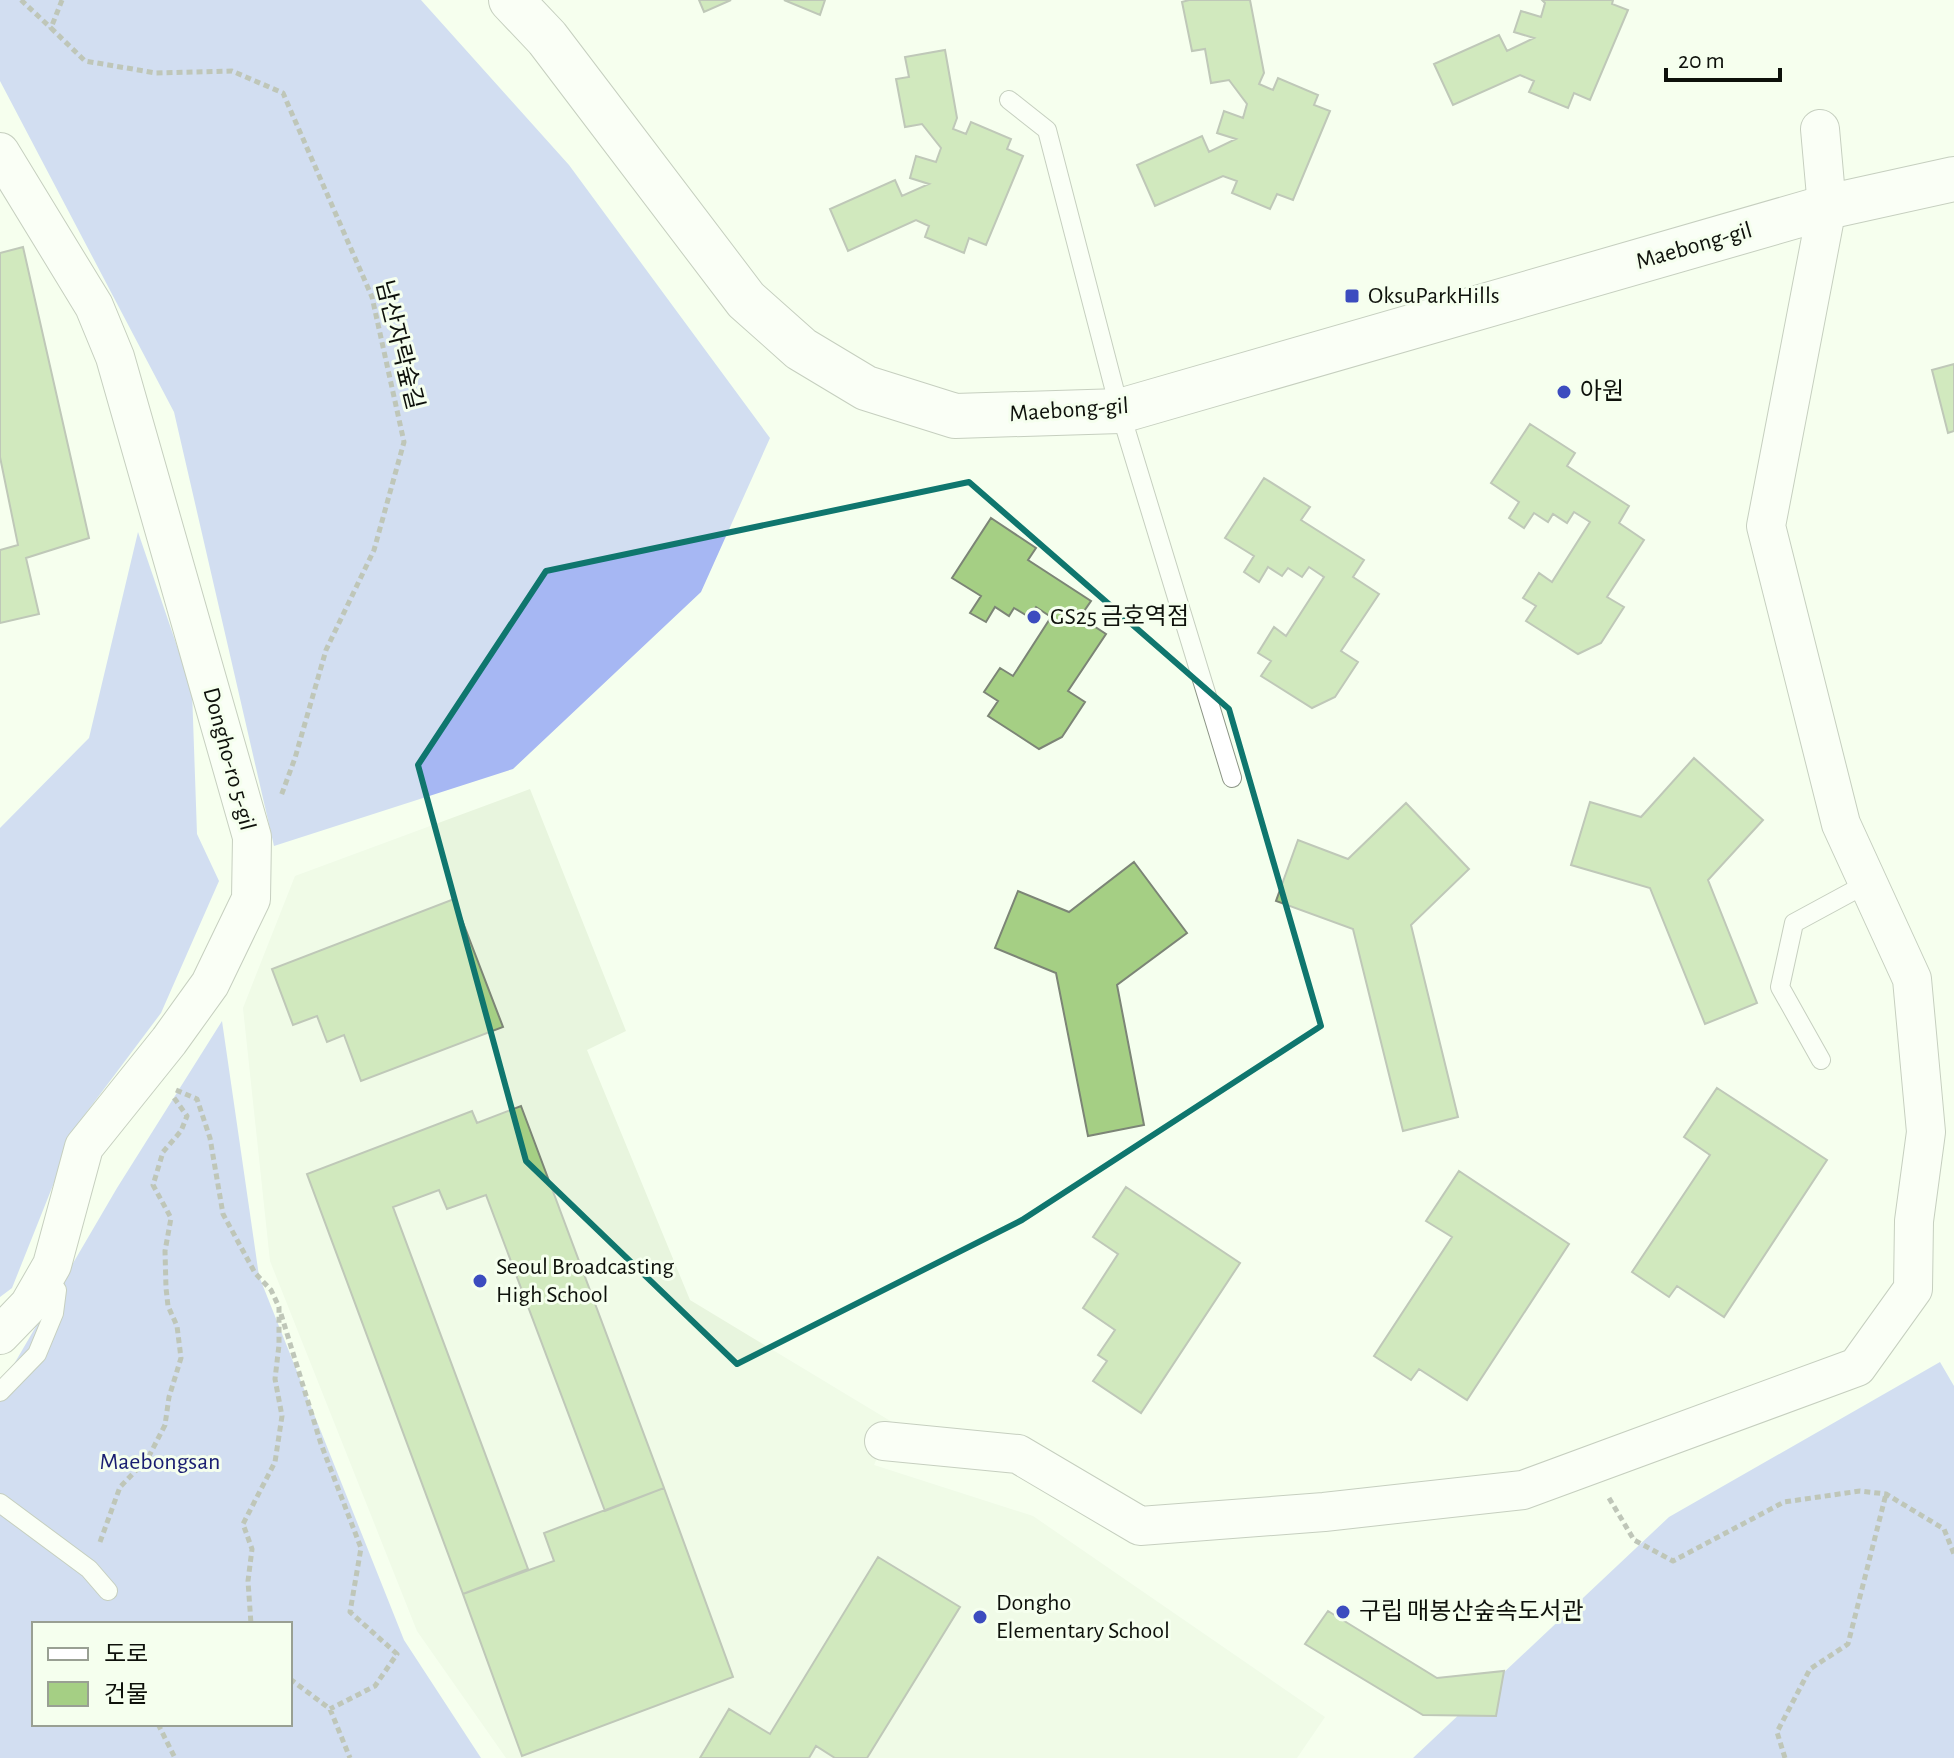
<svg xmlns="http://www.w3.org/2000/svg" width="1954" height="1758" font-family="'Alegreya Sans','Noto Sans KR',sans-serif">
<rect width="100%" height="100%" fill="#f5ffee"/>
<!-- built -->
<path fill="#e8f5de" d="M530 789 626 1031 587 1050 690 1300 892 1422 874 1465 1033 1516 1325 1717 1297 1758H506L417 1631 270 1261 243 1008 295 876Z"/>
<!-- forest -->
<path fill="#a6b7f3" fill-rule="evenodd" d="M0 0H421L569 165 770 438 701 592 513 769 274 846 174 412 0 81Z
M138 532 192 690 197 834 219 881 161 1013 77 1125 12 1288 0 1297V828L89 738Z
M222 1021 259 1276 404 1640 481 1758H0V1388L117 1188ZM34 1624H290V1724H34Z
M1940 1362 1954 1386V1758H1413L1669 1517Z"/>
<!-- building -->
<path fill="#a5cf84" stroke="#7c8576" stroke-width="2" d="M699 0H731L704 12Z
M784 0H825L820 15Z
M1189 0H1250L1264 73 1259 84 1273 90 1278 78 1318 95 1314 105 1330 111 1293 200 1277 194 1270 209 1232 193 1237 181 1223 176 1155 206 1137 165 1202 136 1209 152 1236 139 1217 133 1224 111 1243 118 1247 104 1229 80 1211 83 1205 49 1192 51 1182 2Z
M1542 0H1613L1612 4 1628 10 1590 100 1574 93 1568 108 1529 92 1534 81 1520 75 1453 105 1434 64 1499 35 1507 51 1534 38 1514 32 1521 11 1541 17 1545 3Z
M945 50 957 118 953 129 966 134 971 122 1011 139 1007 149 1023 156 986 245 969 238 964 253 925 237 929 226 916 220 848 251 830 209 895 180 902 196 929 184 910 178 916 156 936 162 941 148 922 124 905 127 896 79 909 77 905 57Z
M23 247 89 538 26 558 39 614 0 623V550L18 545 0 457V253Z
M1954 364V431L1948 433 1932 370Z
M1530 424 1575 453 1567 466 1629 506 1619 523 1644 540 1607 597 1624 607 1601 643 1578 654 1526 621 1536 606 1523 598 1539 573 1552 582 1590 522 1574 512 1567 523 1553 514 1548 522 1534 513 1524 528 1509 518 1519 502 1491 483Z
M1264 478 1310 507 1301 520 1364 560 1353 577 1379 594 1341 651 1358 662 1335 697 1312 708 1261 676 1271 661 1258 653 1274 627 1286 636 1324 577 1309 567 1302 577 1288 568 1282 576 1268 567 1259 582 1244 572 1254 556 1225 538Z
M991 518 1036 548 1028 560 1091 601 1080 617 1106 634 1068 691 1085 702 1062 737 1039 749 988 716 998 701 984 692 1000 668 1013 676 1051 617 1036 607 1029 617 1014 608 1009 616 995 607 986 622 970 613 981 596 952 578Z
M1694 758 1763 820 1708 880 1757 1003 1705 1024 1650 888 1571 865 1590 802 1641 817Z
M1406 803 1469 869 1411 925 1458 1117 1403 1131 1353 929 1276 901 1298 840 1348 859Z
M1134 862 1187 933 1117 985 1144 1125 1088 1136 1056 973 995 948 1018 891 1069 912Z
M454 899 503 1027 361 1081 344 1035 327 1042 317 1016 293 1025 272 969Z
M1717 1088 1827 1160 1724 1317 1677 1286 1669 1297 1632 1272 1710 1155 1684 1137Z
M521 1106 664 1488 605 1511 486 1195 447 1209 439 1190 393 1207 528 1569 463 1594 307 1174 472 1111 477 1123Z
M1459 1171 1569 1244 1467 1400 1419 1369 1411 1380 1374 1356 1452 1237 1426 1221Z
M1126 1187 1240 1263 1141 1413 1093 1381 1107 1361 1098 1355 1115 1330 1083 1308 1118 1254 1093 1237Z
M664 1488 733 1677 522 1756 463 1594 554 1561 544 1533Z
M878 1557 960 1607 867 1758H835L816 1746 809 1758H700L729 1709 770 1734Z
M1328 1611 1437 1678 1504 1671 1496 1716 1423 1715 1305 1644Z"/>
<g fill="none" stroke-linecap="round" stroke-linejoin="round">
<!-- lane casing -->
<g stroke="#8c9586" stroke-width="20">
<path id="lane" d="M1009 100 1047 130 1120 411 1232 778
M1821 1060 1780 987 1794 923 1866 884
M0 1392 37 1354 54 1313 57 1290 46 1277
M0 1503 89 1569 108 1591"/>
</g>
<!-- street casing -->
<g stroke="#8c9586" stroke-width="40">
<path id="street" d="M0 152 94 306 115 357 252 837 251 899 210 984 169 1041 84 1147 52 1265 29 1305 0 1335
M884 1441 1018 1454 1140 1526 1324 1512 1523 1490 1857 1367 1913 1289 1914 1221 1926 1132 1912 979 1841 824 1766 526 1827 207 1820 129"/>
</g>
<!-- secondary casing -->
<g stroke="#8c9586" stroke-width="46">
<path id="secondary" d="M511 0 547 38 746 300 801 349 866 388 955 416 1120 411 1827 207 1954 179"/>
</g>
<!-- path -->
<path stroke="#7c8277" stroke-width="5" stroke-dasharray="6 4" stroke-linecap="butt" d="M21 0 51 28
M62 0 51 28 85 61 156 73 232 71 283 93 372 297 404 442 374 550 326 650 295 758 281 796
M176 1090 197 1099 210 1138 223 1214 255 1273 271 1290 279 1307V1345L275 1379 282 1416 275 1462 243 1524 252 1549 248 1581 251 1624
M281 1314 321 1444 361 1548 350 1612 397 1654 375 1686 330 1709
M1609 1498 1634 1540 1673 1561 1784 1502 1860 1491 1886 1494 1944 1529 1954 1554
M100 1542 120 1487 148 1458 165 1425 169 1397 181 1358 177 1326 168 1306 166 1288 165 1251 171 1218 153 1185 163 1152 181 1131 187 1116 172 1095
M290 1679 330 1709 350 1758
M158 1724 175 1758
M1785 1758 1777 1732 1810 1669 1848 1644 1886 1494"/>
<!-- lane -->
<use href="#lane" stroke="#fff" stroke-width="18"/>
<!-- street -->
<use href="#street" stroke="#fff" stroke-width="38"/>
<!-- secondary -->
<use href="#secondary" stroke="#fff" stroke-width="44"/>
</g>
<!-- marked area -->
<path d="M0 0H1954V1758H0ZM969 482 1229 709 1321 1026 1022 1220 737 1364 526 1161 418 765 546 571Z" fill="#f5ffee" fill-opacity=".55" fill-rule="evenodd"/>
<path fill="none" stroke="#0f766e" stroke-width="6" stroke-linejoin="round" d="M969 482 1229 709 1321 1026 1022 1220 737 1364 526 1161 418 765 546 571Z"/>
<!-- markers -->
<g fill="#3c4cbf" stroke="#f5ffee" stroke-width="3">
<rect x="1344" y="288" width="16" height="16" rx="4"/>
<circle cx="1564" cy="392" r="8"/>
<circle cx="1034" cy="617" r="8"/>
<circle cx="480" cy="1281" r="8"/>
<circle cx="1343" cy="1612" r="8"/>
<circle cx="980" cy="1617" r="8"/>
</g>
<g text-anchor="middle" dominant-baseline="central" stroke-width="6" stroke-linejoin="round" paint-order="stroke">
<!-- street labels -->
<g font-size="24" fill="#0e110b" stroke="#f5ffee">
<text transform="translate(1694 246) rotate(-16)">Maebong-gil</text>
<text transform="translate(399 345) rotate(76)">남산자락숲길</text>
<text transform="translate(1069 410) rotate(-4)">Maebong-gil</text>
<text transform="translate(229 759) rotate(75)">Dongho-ro 5-gil</text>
</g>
<!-- poi labels -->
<g font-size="24" fill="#0e110b" stroke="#f5ffee" text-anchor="start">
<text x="1368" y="296">OksuParkHills</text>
<text x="1580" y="392">아원</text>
<text x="1050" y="617">GS25 금호역점</text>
<text x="496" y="1267">Seoul Broadcasting<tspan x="496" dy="28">High School</tspan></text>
<text x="996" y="1603">Dongho<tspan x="996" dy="28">Elementary School</tspan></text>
<text x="1359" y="1612">구립 매봉산숲속도서관</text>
</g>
<!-- park labels -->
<g font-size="24" fill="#181c70" stroke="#f5ffee">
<text x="160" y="1462">Maebongsan</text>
</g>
</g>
<!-- legend -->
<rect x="32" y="1622" width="260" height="104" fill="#f5ffee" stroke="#99a093" stroke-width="2"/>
<rect x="48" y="1648" width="40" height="12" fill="#ffffff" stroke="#99a093" stroke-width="2"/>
<text x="104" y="1662" font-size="24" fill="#0e110b">도로</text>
<rect x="48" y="1682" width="40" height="24" fill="#a5cf84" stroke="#99a093" stroke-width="2"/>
<text x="104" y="1702" font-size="24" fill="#0e110b">건물</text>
<!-- scale -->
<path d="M1666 68v12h114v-12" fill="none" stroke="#0e110b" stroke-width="4"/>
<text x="1678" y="68" font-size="24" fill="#0e110b" stroke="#f5ffee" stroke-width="6" paint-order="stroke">20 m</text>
</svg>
